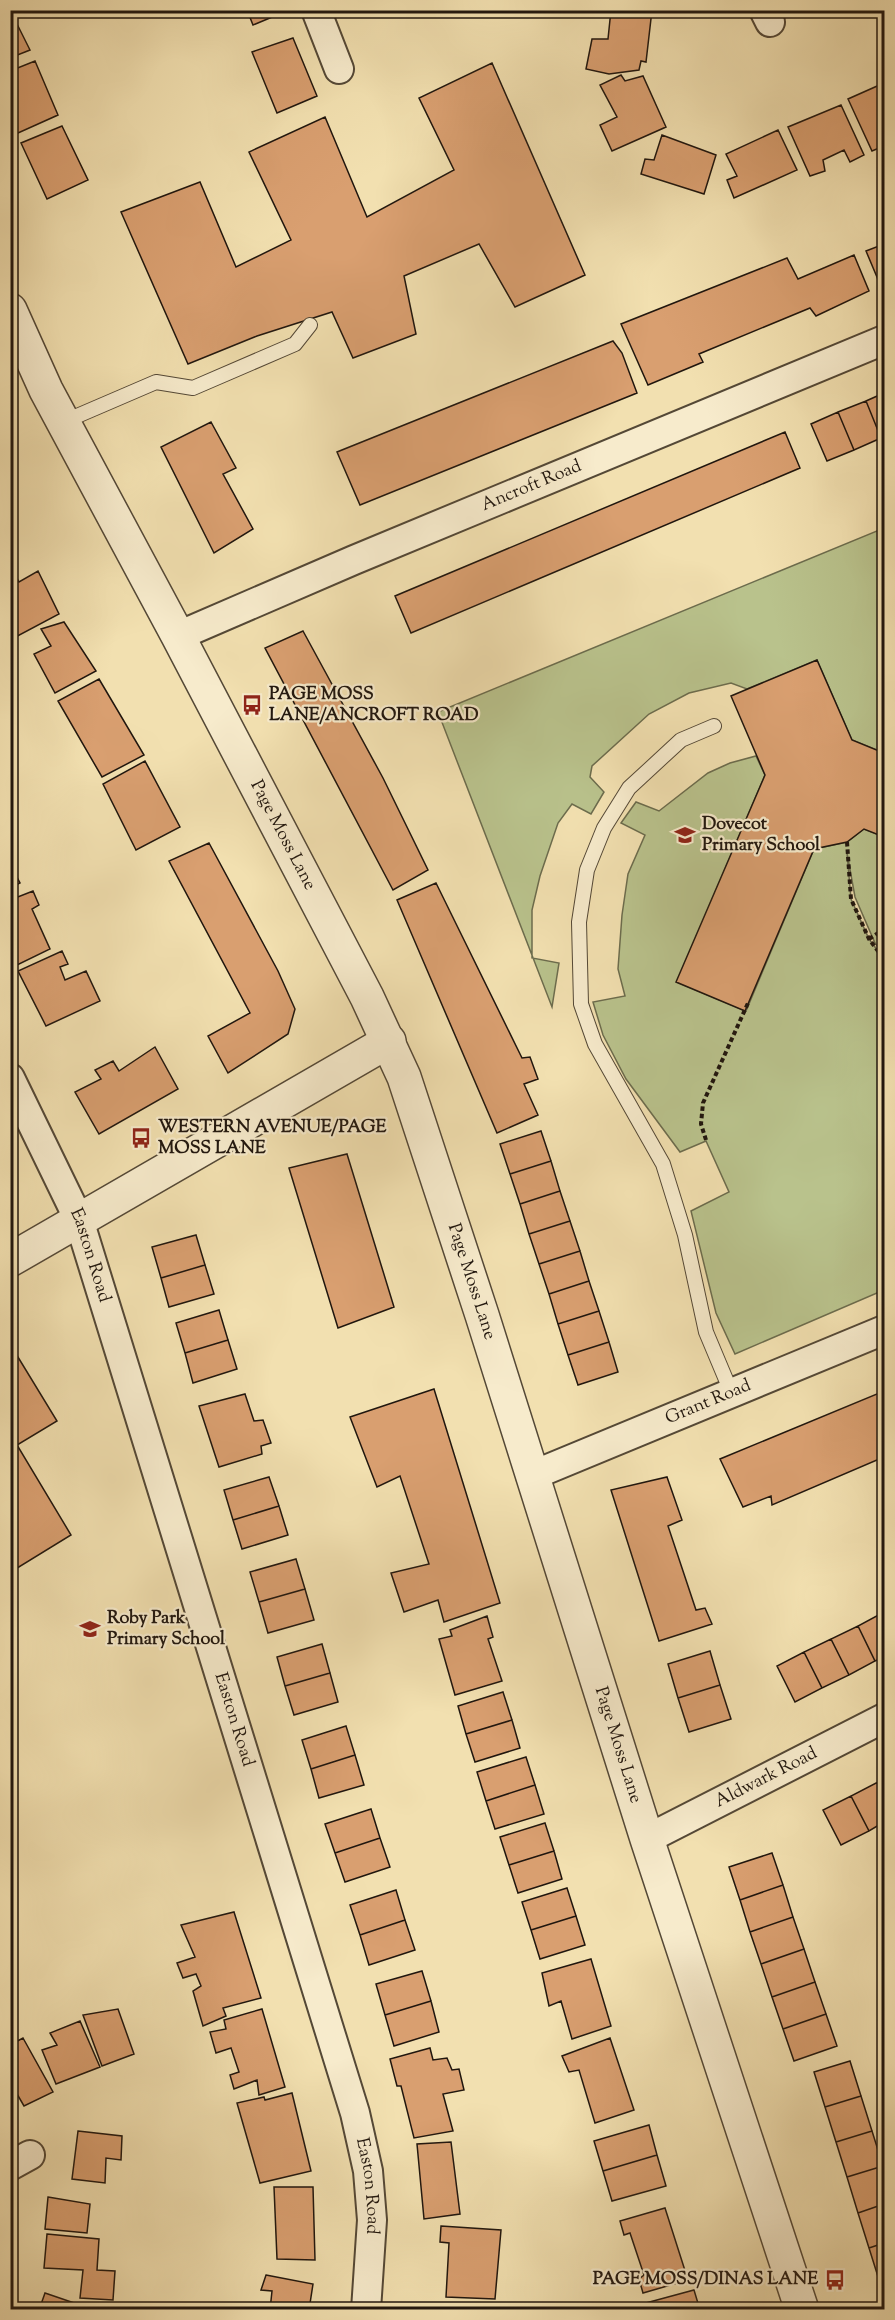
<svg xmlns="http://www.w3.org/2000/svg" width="895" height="2320" font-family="'Sorts Mill Goudy',serif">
<rect width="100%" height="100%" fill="#f2e0b0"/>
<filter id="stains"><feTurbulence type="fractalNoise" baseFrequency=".00333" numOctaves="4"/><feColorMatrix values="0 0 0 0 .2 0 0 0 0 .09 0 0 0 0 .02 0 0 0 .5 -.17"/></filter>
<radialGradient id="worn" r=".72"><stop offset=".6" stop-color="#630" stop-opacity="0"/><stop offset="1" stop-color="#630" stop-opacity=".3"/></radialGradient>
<!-- green -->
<path fill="#b9c28c" stroke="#6c6c4d" stroke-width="1.5" d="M884 528V753L852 740 817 660 747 689 731 683 689 693 649 714 592 766 590 777 604 792 591 814 572 804 558 823 540 876 532 910V958L559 963 552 1007 438 712Z
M756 756 765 775 677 982 746 1011 814 849 847 842 864 829 884 837V906L882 913 884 955 875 943 855 897 847 853 851 899 869 939 884 959V1290L735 1354 716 1313 691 1211 729 1192 706 1141 680 1152 626 1079 603 1035 593 1002 625 996 618 969 622 915 628 874 645 835 621 823 636 802 659 811 708 773 730 763Z"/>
<!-- building -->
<path fill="#d99f70" stroke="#20160e" stroke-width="1.5" d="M10 10 30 50 10 58Z
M247 10H289L253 25Z
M611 10H652L646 62 641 61 639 70 609 74 586 69 592 39H608Z
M293 38 317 96 277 113 252 52Z
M35 61 58 115 18 133 10 117V71Z
M492 63 585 275 515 307 479 244 404 276 416 334 353 358 332 312 257 336 188 364 121 212 200 182 236 267 291 240 249 152 325 117 367 217 454 170 419 98Z
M621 75 625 81 643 76 666 127 612 151 600 125 617 117 600 85Z
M884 83V146L872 151 848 99Z
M841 105 864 155 850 162 844 150 823 160 825 171 810 176 788 127Z
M62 126 88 180 47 199 21 143Z
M778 130 797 170 734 198 727 180 737 176 726 154Z
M662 135 716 155 704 194 641 174 645 159 654 160Z
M884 244V288L882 289 866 251Z
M854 255 869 291 816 316 810 308 699 354 703 362 648 385 621 324 787 258 798 279Z
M613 341 622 353 637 393 360 505 337 452Z
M884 393V437L881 438 866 401Z
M866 401 881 438 854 450 838 412Z
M838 412 854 450 827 461 811 424Z
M211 422 236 468 223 474 253 529 214 553 161 447Z
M785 432 800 468 411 633 395 596Z
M10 565 19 582 38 571 59 614 10 640Z
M64 622 96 671 55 693 34 654 51 646 41 629Z
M303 631 383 778 428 870 393 890 265 648Z
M817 660 852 740 884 753V837L864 829 847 842 814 849 745 1011 676 982 765 775 731 696Z
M99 679 144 755 102 777 58 701Z
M145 761 180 827 136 850 103 784Z
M209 843 278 971 295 1009 288 1034 228 1073 208 1036 250 1013 169 861Z
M10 864 20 883 10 888Z
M436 883 522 1058 530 1057 538 1079 524 1084 538 1115 497 1133 397 900Z
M33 891 39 905 32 909 50 949 15 966 10 956V900Z
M62 951 68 964 60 967 65 980 86 971 100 1001 46 1026 18 971Z
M155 1047 178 1089 99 1134 75 1092 101 1079 95 1070 113 1061 119 1071Z
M541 1131 551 1161 510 1174 500 1144Z
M347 1154 394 1307 338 1328 289 1168Z
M551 1161 560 1191 520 1204 510 1174Z
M560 1191 570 1221 529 1234 520 1204Z
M570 1221 580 1251 539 1264 529 1234Z
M196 1235 205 1265 161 1278 152 1247Z
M580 1251 589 1281 549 1294 539 1264Z
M205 1265 214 1294 169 1307 161 1278Z
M589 1281 599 1311 558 1324 549 1294Z
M219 1310 228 1340 185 1353 176 1323Z
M599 1311 609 1342 568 1355 558 1324Z
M228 1340 237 1369 193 1383 185 1353Z
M609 1342 618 1372 578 1385 568 1355Z
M10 1344 57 1421 17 1445 71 1535 14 1570 10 1565Z
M434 1389 500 1603 444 1622 438 1600 404 1612 391 1573 429 1564 400 1476 377 1487 350 1417Z
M884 1391V1457L772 1505 771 1496 743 1507 720 1459Z
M245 1394 254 1421 263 1420 271 1443 261 1446 262 1454 219 1467 199 1406Z
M269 1477 279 1506 233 1520 224 1490Z
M667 1477 682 1520 668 1526 696 1610 705 1608 712 1624 659 1641 611 1490Z
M279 1506 288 1535 242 1549 233 1520Z
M296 1559 305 1589 259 1602 250 1572Z
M305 1589 314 1620 268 1633 259 1602Z
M884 1612V1657L875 1661 858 1626Z
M487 1616 493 1637 488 1639 502 1681 455 1695 439 1639 452 1636 450 1630Z
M858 1626 875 1661 849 1675 831 1639Z
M831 1639 849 1675 822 1688 804 1652Z
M322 1644 330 1673 285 1686 277 1657Z
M710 1651 720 1685 678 1698 668 1664Z
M804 1652 822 1688 795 1702 777 1666Z
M330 1673 338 1702 294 1715 285 1686Z
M720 1685 731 1719 689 1732 678 1698Z
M503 1692 512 1720 466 1734 458 1706Z
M512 1720 520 1748 475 1762 466 1734Z
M346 1726 355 1755 311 1769 302 1740Z
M355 1755 364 1785 319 1798 311 1769Z
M526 1757 535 1785 486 1801 477 1772Z
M878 1782 884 1793V1822L869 1831 851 1796Z
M535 1785 544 1814 495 1829 486 1801Z
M851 1796 869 1831 841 1845 823 1810Z
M371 1809 380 1838 335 1853 325 1824Z
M545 1823 554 1851 509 1865 500 1837Z
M380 1838 390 1867 345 1882 335 1853Z
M554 1851 562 1879 518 1893 509 1865Z
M772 1853 783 1885 740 1900 729 1867Z
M783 1885 793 1917 750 1932 740 1900Z
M567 1888 576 1916 531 1930 522 1902Z
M396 1890 405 1920 360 1935 350 1905Z
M234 1912 261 1998 223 2008 226 2016 203 2026 193 1991 201 1986 196 1974 183 1978 177 1963 195 1957 181 1925Z
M576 1916 585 1945 540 1959 531 1930Z
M793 1917 804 1949 761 1964 750 1932Z
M405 1920 415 1950 369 1965 360 1935Z
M804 1949 815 1982 772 1997 761 1964Z
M591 1959 611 2026 572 2039 561 2001 549 2006 542 1973Z
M422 1971 431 2001 385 2015 376 1984Z
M815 1982 826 2014 783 2029 772 1997Z
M431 2001 439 2032 394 2046 385 2015Z
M118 2009 134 2054 102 2066 83 2015Z
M262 2009 285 2087 259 2095 257 2080 234 2089 230 2075 239 2072 231 2048 216 2053 210 2032 226 2029 224 2020Z
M826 2014 837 2046 794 2061 783 2029Z
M80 2021 100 2067 56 2084 42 2050 57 2045 50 2033Z
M23 2038 53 2092 24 2106 10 2082V2045Z
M610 2038 634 2110 595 2123 579 2070 569 2072 562 2056Z
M430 2048 433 2060 447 2058 452 2070 459 2069 464 2090 443 2094 453 2131 414 2138 401 2086H397L390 2059Z
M850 2061 861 2096 825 2107 814 2072Z
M292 2093 311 2171 260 2183 237 2103 264 2097 265 2100Z
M861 2096 872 2131 836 2142 825 2107Z
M649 2125 657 2155 603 2171 594 2141Z
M78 2131 122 2136 121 2160 106 2158 105 2183 72 2179Z
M872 2131 883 2166 847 2177 836 2142Z
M451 2142 460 2214 424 2219 417 2144Z
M657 2155 666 2186 612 2201 603 2171Z
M883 2166 884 2204 858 2213 847 2177Z
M274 2187H313L315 2260 277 2259Z
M48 2197 90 2204 87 2233 45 2229Z
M884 2204V2243L869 2248 858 2213Z
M665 2208 688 2280 643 2293 639 2279 644 2275 630 2233 624 2235 620 2221Z
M441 2226 501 2230 495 2299 446 2297 449 2243 440 2242Z
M47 2234 99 2239 97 2270 115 2271 113 2300 80 2298 83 2270 44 2268Z
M884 2243V2282L880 2283 869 2248Z
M266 2275 313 2284 309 2310H270L272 2291 261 2290Z
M694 2290 700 2310H644L642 2304Z
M45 2293 83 2306 93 2309 39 2310Z"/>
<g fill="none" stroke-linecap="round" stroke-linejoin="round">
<!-- service casing -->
<g stroke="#544836" stroke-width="16">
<path id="service" d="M63 422 156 382 193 388 295 344 310 325
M714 726 681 740 629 788 604 828 587 870 579 922 581 1004 595 1044 663 1164 685 1235 706 1332 732 1394"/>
</g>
<!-- minor casing -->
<g stroke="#544836" stroke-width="32">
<g id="minor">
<path d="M316 10 339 69"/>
<path d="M764 10 770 22"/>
<path id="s1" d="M178 636 354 560 884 340"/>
<path id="s2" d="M10 1078 79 1220 355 2113 368 2171 372 2220 366 2310"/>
<path id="s3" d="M531 1476 884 1330"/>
<path id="s4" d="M647 1839 884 1718"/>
<path d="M10 2166 30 2155"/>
</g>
</g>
<!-- tertiary casing -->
<g stroke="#544836" stroke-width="36">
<g id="tertiary">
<path id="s5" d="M10 310 46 390 178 636 367 997 404 1077 482 1315 647 1839 802 2310"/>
<path d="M10 1260 389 1041"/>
</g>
</g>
<!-- path -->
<path stroke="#20160e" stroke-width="4" stroke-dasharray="4.5 3" stroke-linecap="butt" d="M847 842 851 899 869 939 884 959
M869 939 884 929
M706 1140 701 1124 703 1103 748 1003"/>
<!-- service -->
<use href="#service" stroke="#f7ebcc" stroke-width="14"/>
<!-- minor -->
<use href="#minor" stroke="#f7ebcc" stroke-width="28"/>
<!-- tertiary -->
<use href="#tertiary" stroke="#f7ebcc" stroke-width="33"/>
</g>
<!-- icons -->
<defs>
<g id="bus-bare" transform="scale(1.62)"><path d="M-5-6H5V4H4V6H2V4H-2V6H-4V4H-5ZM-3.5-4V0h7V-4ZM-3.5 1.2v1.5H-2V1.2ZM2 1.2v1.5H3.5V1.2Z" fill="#8f2418" stroke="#f7ebcc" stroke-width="2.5" paint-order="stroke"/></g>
<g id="school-bare" transform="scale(1.62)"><path d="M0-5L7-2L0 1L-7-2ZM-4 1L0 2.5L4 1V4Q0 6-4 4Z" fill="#8f2418" stroke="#f7ebcc" stroke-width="2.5" paint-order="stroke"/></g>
</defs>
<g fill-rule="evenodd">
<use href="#bus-bare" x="252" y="705"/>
<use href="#school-bare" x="685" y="835"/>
<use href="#bus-bare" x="141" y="1138"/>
<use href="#school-bare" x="90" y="1629"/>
<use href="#bus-bare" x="835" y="2280"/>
</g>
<g text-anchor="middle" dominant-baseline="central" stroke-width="4.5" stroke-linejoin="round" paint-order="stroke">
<!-- street labels -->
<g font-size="18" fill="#20160e" stroke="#f7ebcc">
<text stroke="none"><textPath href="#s1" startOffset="384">Ancroft Road</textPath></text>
<text stroke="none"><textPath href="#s5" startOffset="592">Page Moss Lane</textPath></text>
<text stroke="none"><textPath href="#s2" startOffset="195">Easton Road</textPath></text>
<text stroke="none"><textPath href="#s5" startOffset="1078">Page Moss Lane</textPath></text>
<text stroke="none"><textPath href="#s3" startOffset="192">Grant Road</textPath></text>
<text stroke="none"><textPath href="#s2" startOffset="681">Easton Road</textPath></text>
<text stroke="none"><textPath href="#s5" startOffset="1564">Page Moss Lane</textPath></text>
<text stroke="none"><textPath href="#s4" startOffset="134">Aldwark Road</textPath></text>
<text stroke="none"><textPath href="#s2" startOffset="1167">Easton Road</textPath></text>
</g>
<!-- poi labels -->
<g font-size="18" font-weight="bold" fill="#20160e" stroke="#f7ebcc" text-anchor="start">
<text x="269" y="695">PAGE MOSS<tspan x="269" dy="21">LANE/ANCROFT ROAD</tspan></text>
<text x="702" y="825">Dovecot<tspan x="702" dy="21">Primary School</tspan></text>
<text x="158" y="1128">WESTERN AVENUE/PAGE<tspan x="158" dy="21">MOSS LANE</tspan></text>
<text x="107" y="1619">Roby Park<tspan x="107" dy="21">Primary School</tspan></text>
<text x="818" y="2280" text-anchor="end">PAGE MOSS/DINAS LANE</text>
</g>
</g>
<!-- margin -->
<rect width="895" height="2320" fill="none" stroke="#f2e0b0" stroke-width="36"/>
<rect x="12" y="12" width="871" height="2296" fill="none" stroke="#20160e" stroke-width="3"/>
<rect x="18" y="18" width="859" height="2284" fill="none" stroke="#20160e" stroke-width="1.5"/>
<rect width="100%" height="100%" filter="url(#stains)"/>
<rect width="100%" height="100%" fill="url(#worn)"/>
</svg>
